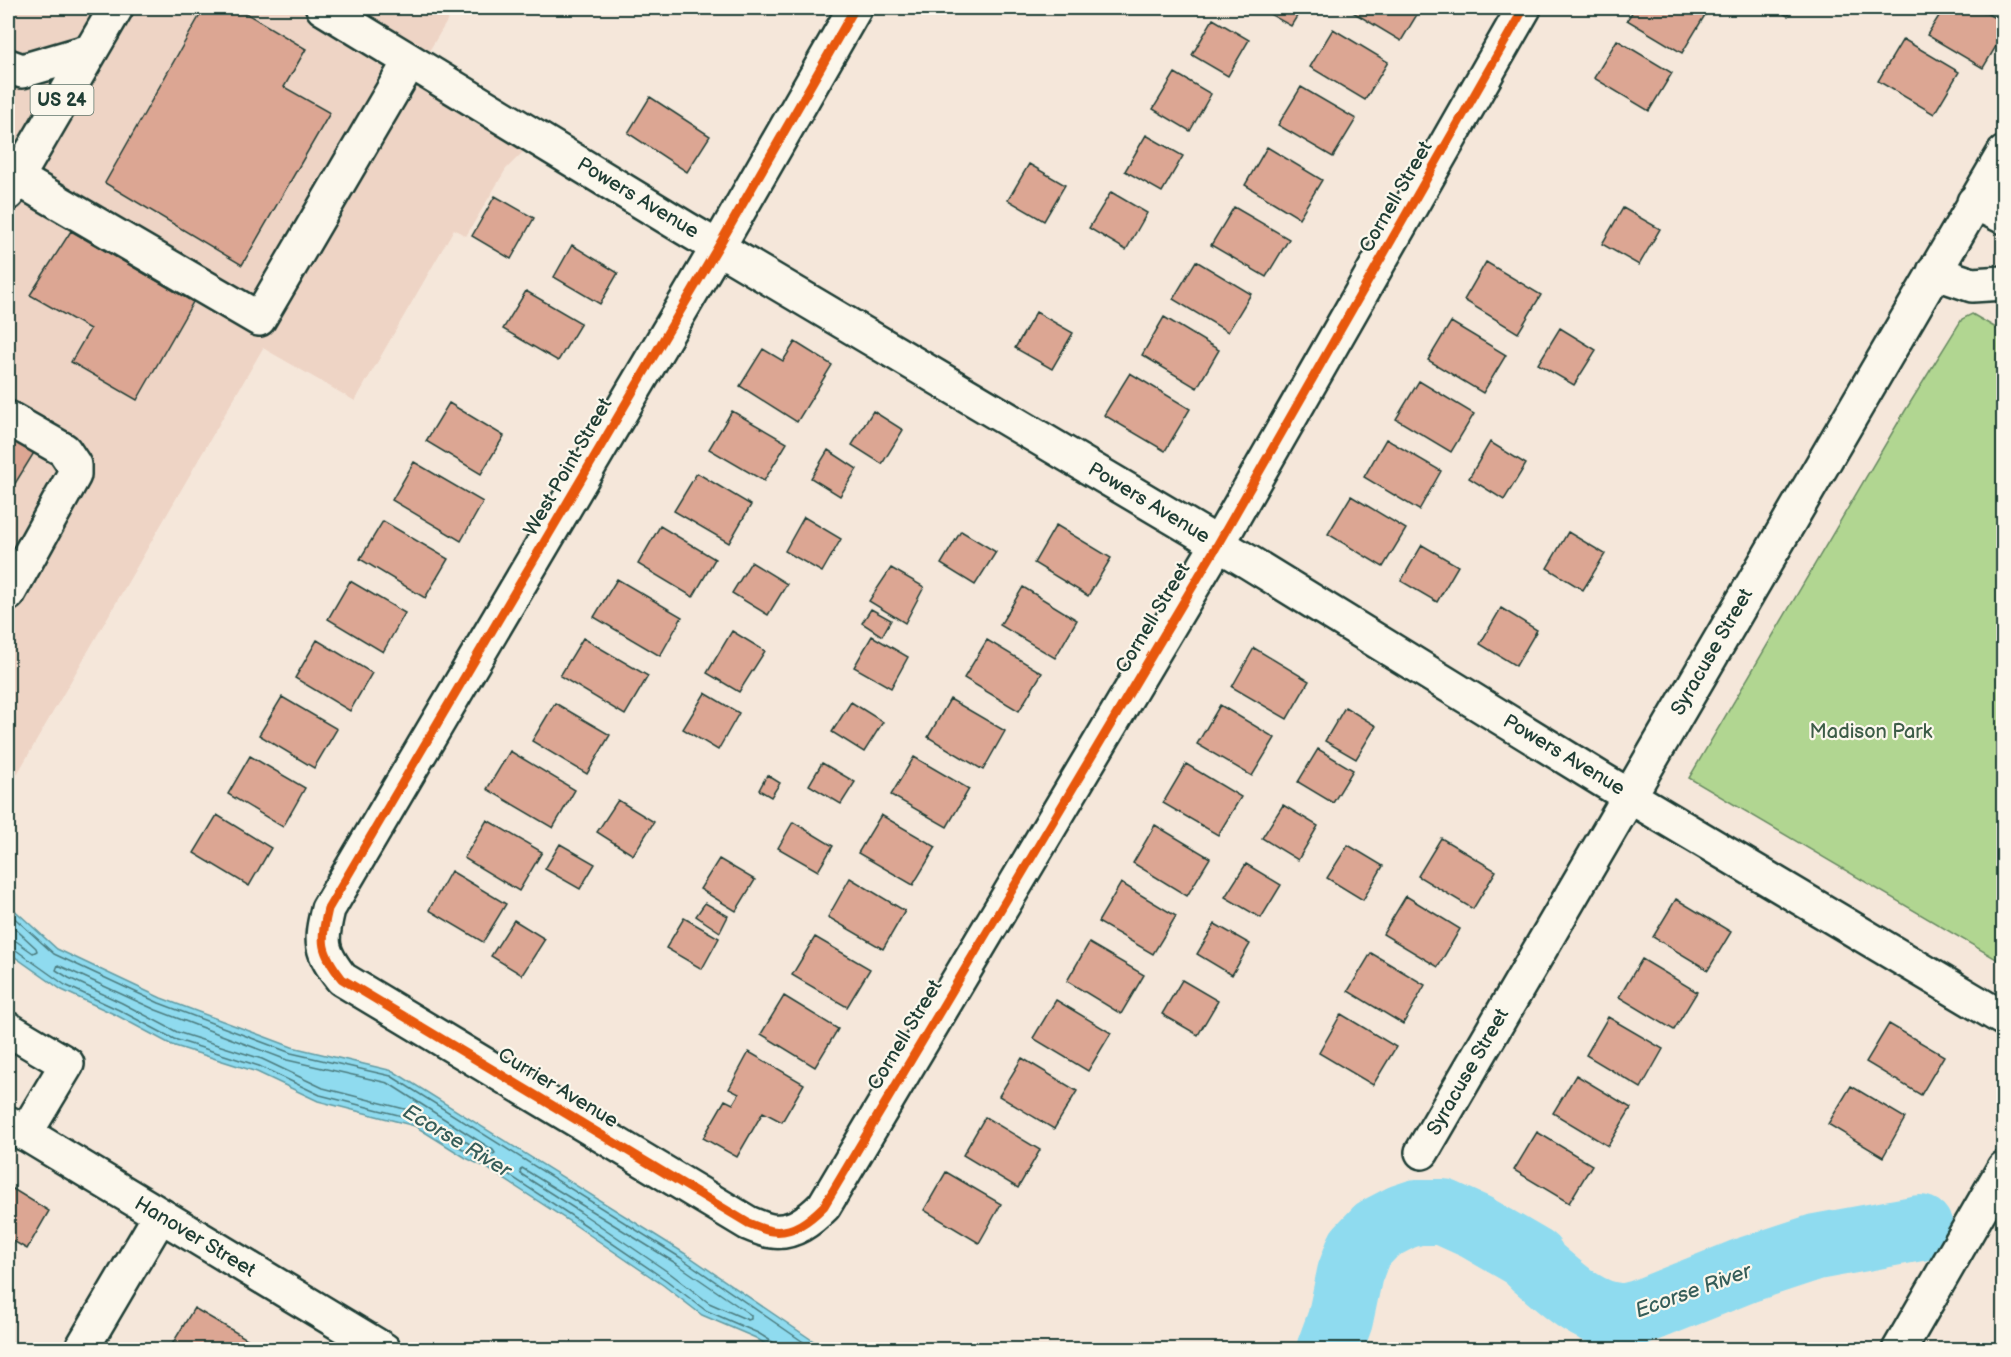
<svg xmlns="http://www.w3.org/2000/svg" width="2011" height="1357" font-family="'Balsamiq Sans',sans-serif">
<rect width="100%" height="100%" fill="#f5e7da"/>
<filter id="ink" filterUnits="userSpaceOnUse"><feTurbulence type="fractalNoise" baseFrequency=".0167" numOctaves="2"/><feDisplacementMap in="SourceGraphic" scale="12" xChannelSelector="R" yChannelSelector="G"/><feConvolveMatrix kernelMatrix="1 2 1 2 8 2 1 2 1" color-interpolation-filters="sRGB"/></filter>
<g filter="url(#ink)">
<!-- built -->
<path fill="#eed4c5" d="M8 8H455L420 66 538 137 506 169 466 236 454 229 355 401 263 348 8 790Z"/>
<!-- green -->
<path fill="#b1d691" stroke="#688a62" stroke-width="1.5" d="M1972 314 2003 332V963L1689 778 1905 411 1962 319Z"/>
<!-- water -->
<path fill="#8fdbef" stroke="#629ca4" stroke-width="1.5" d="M8 904 57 949 161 998 292 1047 393 1071 684 1253 825 1349H773L756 1338 702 1315 663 1285 572 1223 487 1168 466 1158 415 1126 318 1101 257 1072 172 1045 116 1015 62 990 8 952Z"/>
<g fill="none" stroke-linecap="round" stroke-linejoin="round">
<!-- shore -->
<path stroke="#4c7c7f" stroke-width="1.5" d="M8 912 54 954 159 1003 291 1053 391 1076 681 1258 815 1350
M8 922 36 948 37 951 33 953 16 941 8 940
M8 947 13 948 65 985 119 1010 174 1039 259 1066 320 1095 418 1120 469 1153 491 1163 575 1218 666 1280 705 1310 758 1333 774 1343 776 1350
M58 965 156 1010 287 1060 388 1083 493 1150 495 1153 491 1155 473 1146 420 1113 323 1088 262 1059 177 1032 122 1003 69 978 56 970Z
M522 1168 677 1264 751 1315V1319L748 1320 709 1303 671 1274 580 1212 521 1174 520 1171Z"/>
<!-- river -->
<path stroke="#8fdbef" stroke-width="66" d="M1329 1350 1340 1320 1350 1273 1359 1249 1377 1230 1402 1217 1417 1212H1443L1476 1227 1533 1260V1264C1558 1284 1586 1315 1620 1316 1626 1317 1633 1314 1639 1313L1746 1270 1816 1247 1920 1228"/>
</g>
<!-- building -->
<path fill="#dca693" stroke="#1f3d34" stroke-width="1.5" d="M204 8H237L306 49 284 87 330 113 242 265 105 183Z
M1259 8H1302L1291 26Z
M1346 8H1421L1401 41Z
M1635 8H1692L1705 15 1682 53 1627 20Z
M1773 8H1794L1788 16Z
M1944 8H1977L2004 23V33L1983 68 1927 35Z
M1213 19 1249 40 1228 76 1192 55Z
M1333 29 1388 62 1365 100 1310 67Z
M1903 39 1959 72 1934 114 1878 81Z
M1617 40 1672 73 1649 111 1594 78Z
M1175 73 1211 94 1190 131 1153 109Z
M1301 87 1356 119 1333 157 1278 125Z
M650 97 710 136 687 172 628 133Z
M1146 135 1183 156 1162 192 1125 171Z
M1267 147 1322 180 1299 218 1245 185Z
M1029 164 1065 185 1044 221 1008 200Z
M1111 192 1147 213 1126 250 1089 228Z
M495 196 534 218 511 259 472 236Z
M1234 207 1289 239 1266 277 1211 245Z
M1623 208 1660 229 1639 265 1602 244Z
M71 231 193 302 137 400 71 362 90 329 30 295Z
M572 245 618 273 600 304 554 277Z
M1196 261 1251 294 1228 332 1173 299Z
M1486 262 1541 295 1518 333 1464 300Z
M526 291 581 323 558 361 503 329Z
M1036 312 1073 333 1052 369 1015 348Z
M1164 317 1219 350 1197 388 1142 355Z
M1451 322 1506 355 1483 393 1428 360Z
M1560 328 1596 350 1574 385 1538 364Z
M795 342 832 365 797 422 740 386 763 349 783 361Z
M1130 373 1190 409 1165 451 1104 415Z
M1419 381 1474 414 1451 452 1396 419Z
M449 403 504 436 481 474 426 441Z
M732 411 787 443 764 481 709 449Z
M873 411 903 430 882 464 852 445Z
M8 434 35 451 8 495Z
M1386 439 1441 471 1419 510 1364 477Z
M1490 442 1526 464 1504 500 1469 478Z
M828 450 857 469 840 496 811 478Z
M414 462 483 502 461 541 392 500Z
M697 473 751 505 729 543 674 511Z
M1351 496 1406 529 1383 567 1328 534Z
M804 517 841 539 822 572 785 551Z
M383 521 448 559 425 598 360 559Z
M1056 525 1111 558 1088 596 1034 563Z
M660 526 715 559 693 597 638 564Z
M961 531 996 552 975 585 941 564Z
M1568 532 1605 554 1583 590 1547 568Z
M1422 545 1458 566 1437 602 1401 581Z
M751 562 787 584 768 615 732 593Z
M891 568 924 587 905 623 869 601Z
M617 579 682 617 660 656 594 617Z
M350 581 405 613 383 652 328 619Z
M1023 587 1077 620 1055 658 1000 625Z
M1501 608 1537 630 1516 666 1480 644Z
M871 609 891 620 882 636 862 623Z
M732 631 765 651 739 692 707 673Z
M872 636 908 657 891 688 854 667Z
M583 638 648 676 625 715 560 676Z
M317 640 372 673 350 711 295 678Z
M987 640 1042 673 1019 711 964 678Z
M1254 648 1309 681 1287 719 1232 687Z
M705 693 739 713 718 750 683 729Z
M282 697 337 729 314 768 259 735Z
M950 699 1005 731 983 770 928 737Z
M851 702 883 722 864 752 832 732Z
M555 703 610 735 587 774 532 741Z
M1220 705 1275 738 1252 776 1197 744Z
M1345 707 1376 726 1356 759 1325 741Z
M1318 749 1353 770 1333 803 1298 782Z
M510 751 575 790 553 828 487 789Z
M250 756 305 788 283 827 228 794Z
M914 757 969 789 947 827 891 795Z
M822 763 855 782 841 804 809 785Z
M1186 764 1241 797 1218 835 1163 803Z
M767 775 780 783 771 797 759 790Z
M618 800 654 822 633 855 597 832Z
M1283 805 1318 826 1298 860 1262 838Z
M217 815 271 848 249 886 194 853Z
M881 815 936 847 913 885 858 853Z
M487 820 542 852 519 891 464 858Z
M793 822 833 846 818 871 778 848Z
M1155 825 1210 858 1187 896 1133 863Z
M1441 838 1496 871 1473 909 1418 876Z
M560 844 595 864 580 889 545 869Z
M1348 845 1383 866 1363 900 1327 878Z
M719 859 755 880 736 911 700 889Z
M1246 864 1281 885 1261 918 1225 897Z
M451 871 506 904 483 942 429 910Z
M850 878 905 911 883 949 828 917Z
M1121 883 1176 916 1153 954 1098 922Z
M1406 896 1460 929 1438 967 1383 934Z
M1676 899 1731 932 1708 970 1653 937Z
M705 903 728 916 720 932 696 916Z
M684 918 719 938 702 969 666 948Z
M514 920 545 939 522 975 491 956Z
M1215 924 1250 944 1232 975 1197 954Z
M815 937 870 969 847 1007 792 975Z
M1089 943 1144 975 1121 1014 1067 981Z
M1371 953 1425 985 1403 1024 1348 991Z
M1642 959 1697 992 1674 1030 1619 997Z
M1182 980 1218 1001 1198 1035 1162 1014Z
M784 996 838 1029 815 1067 761 1034Z
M1056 1000 1111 1033 1088 1071 1033 1038Z
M1341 1014 1396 1047 1373 1085 1319 1053Z
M1608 1017 1663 1049 1641 1088 1586 1055Z
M1889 1024 1944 1056 1921 1095 1866 1062Z
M749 1052 804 1084 782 1122 763 1112 737 1157 703 1138 725 1100 733 1104 739 1094 729 1089Z
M1022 1058 1077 1091 1054 1129 999 1096Z
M1576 1075 1631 1108 1608 1146 1553 1113Z
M1851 1086 1905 1118 1883 1157 1828 1124Z
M985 1117 1040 1150 1018 1188 963 1155Z
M1537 1132 1592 1165 1569 1203 1514 1170Z
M946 1172 1001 1204 979 1243 924 1210Z
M8 1186 49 1211 27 1249 8 1238Z
M8 1277 15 1282 8 1294Z
M194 1308 249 1340 243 1350H177L171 1346Z"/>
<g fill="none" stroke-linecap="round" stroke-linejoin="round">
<!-- minor casing -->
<g stroke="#1f3d34" stroke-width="38">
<path id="minor" d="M323 8 685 228 1247 561 1604 781 2004 1019
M855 8 718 247 328 909C320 942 320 951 342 979L748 1223C755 1226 764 1230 772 1231 793 1234 810 1220 824 1206L1218 544 1524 8
M17 178 259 319 410 61
M1974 202 2004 217
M1934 272 1972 285 2004 283
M8 418 64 450 74 465V475L8 594
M8 1029 67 1064 25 1134
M8 1123 384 1350
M1422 1152 2004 153
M81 1350 160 1216
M1899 1350 2004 1168"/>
</g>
<!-- major casing -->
<g stroke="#1f3d34" stroke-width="38">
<path id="major" d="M8 66 22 71 90 51
M8 193 116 8"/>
</g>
<!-- minor -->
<use href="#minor" stroke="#fbf7ec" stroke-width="33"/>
<!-- major -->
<use href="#major" stroke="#fbf7ec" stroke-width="33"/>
<!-- cycleway casing -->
<g stroke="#fbf7ec" stroke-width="13">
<path id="cycleway" d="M855 8 718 247 328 909C320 942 320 951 342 979L748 1223C755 1226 764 1230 772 1231 793 1234 810 1220 824 1206L1218 544 1524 8"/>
</g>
<!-- cycleway -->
<use href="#cycleway" stroke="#e8590c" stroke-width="9"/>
</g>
</g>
<g text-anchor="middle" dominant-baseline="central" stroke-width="4.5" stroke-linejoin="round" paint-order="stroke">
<!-- shield labels -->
<rect fill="#fbf7ec" stroke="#61756b" stroke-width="1.5" x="30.5" y="85" width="63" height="30" rx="4.5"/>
<g font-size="18" font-weight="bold" fill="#1f3d34">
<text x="62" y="100">US 24</text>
</g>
<!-- street labels -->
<g font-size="20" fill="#1f3d34" stroke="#fbf7ec">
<text transform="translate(1396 197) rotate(-60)">Cornell Street</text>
<text transform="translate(638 198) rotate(31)">Powers Avenue</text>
<text transform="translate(568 467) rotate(-60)">West Point Street</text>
<text transform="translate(1149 503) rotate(31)">Powers Avenue</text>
<text transform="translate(1153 618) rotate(-59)">Cornell Street</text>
<text transform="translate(1712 652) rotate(-60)">Syracuse Street</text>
<text transform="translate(1564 755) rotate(31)">Powers Avenue</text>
<text transform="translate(905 1035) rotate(-59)">Cornell Street</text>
<text transform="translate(1468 1072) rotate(-60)">Syracuse Street</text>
<text transform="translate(558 1088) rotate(31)">Currier Avenue</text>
<text transform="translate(195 1237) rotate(31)">Hanover Street</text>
</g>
<!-- park labels -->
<g font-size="20" fill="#3c5c47" stroke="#fbf7ec">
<text x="1871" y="732">Madison Park</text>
</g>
<!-- water labels -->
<g font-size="21" font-style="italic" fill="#355d59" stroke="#fbf7ec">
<text transform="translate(457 1141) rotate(31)">Ecorse River</text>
<text transform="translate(1693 1291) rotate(-20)">Ecorse River</text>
</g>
</g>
<!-- margin -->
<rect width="2011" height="1357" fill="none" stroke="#fbf7ec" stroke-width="30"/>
<rect x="15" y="15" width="1981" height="1327" fill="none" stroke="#1f3d34" stroke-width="2" filter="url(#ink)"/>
</svg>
